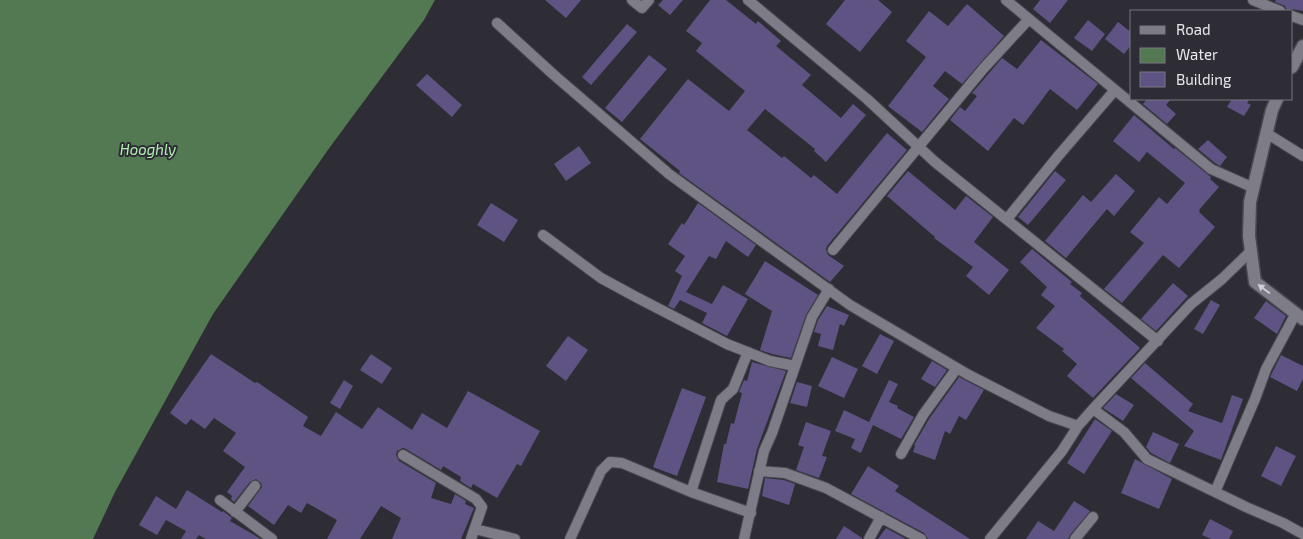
<svg xmlns="http://www.w3.org/2000/svg" width="1303" height="539" font-family="'Exo 2',sans-serif">
<rect width="100%" height="100%" fill="#2e2d36"/>
<!-- water -->
<path fill="#527952" d="M0 0H435L424 20 330 147 213 314 115 492 93 539H0Z"/>
<!-- building -->
<path fill="#5e5382" d="M545 0H581L566 18Z
M663 0H683L670 15 658 5Z
M710 0H726L756 24 758 21 781 41 776 46 811 75 802 85 841 118 853 104 866 115 826 162 814 151 815 149 765 109 747 130 782 158 784 156 811 178 814 175 837 194 887 133 907 150 827 246 826 249 828 255 844 266 830 282 679 173 680 171 640 139 688 79 729 111 745 91 696 51 702 43 686 31Z
M845 0H878L892 12 860 52 826 24Z
M1040 0H1068L1050 23 1033 9Z
M1276 0H1303V11L1291 9 1287 11 1285 6 1275 2Z
M967 4 1004 36 962 84 945 71 933 86 949 99 922 132 888 106 926 57 906 41 929 11 948 26Z
M1088 20 1105 34 1092 51 1074 38Z
M1118 22 1132 33V44L1124 54 1105 39Z
M627 24 637 32 591 85 582 77Z
M1041 40 1098 84 1077 110 1050 89 1023 125 1014 118 988 151 950 120 960 107 965 111 977 96 972 93 1002 58 1017 69Z
M649 55 667 69 622 122 605 108Z
M427 74 462 105 452 117 416 85Z
M1147 99H1171L1166 105 1176 114 1167 124 1143 104Z
M1232 99H1250L1247 103 1251 105 1244 116 1227 107Z
M1134 115 1174 149 1175 148 1211 177 1210 179 1219 187 1199 210 1200 211 1199 212 1215 227 1179 268 1163 255 1122 303 1104 289 1144 243 1130 232 1159 197 1167 204 1185 183 1147 152 1139 162 1113 141Z
M1208 140 1227 157 1220 166 1215 163 1198 149Z
M579 146 591 163 566 181 554 164Z
M908 171 955 210 966 196 993 217 974 242 1009 270 989 295 966 276 973 267 934 238 935 237 887 196Z
M1055 171 1066 180 1028 225 1018 217Z
M1116 174 1135 191 1114 216 1107 209 1066 258 1045 241 1083 195 1091 202Z
M491 203 518 220 504 242 477 225Z
M698 203 756 245 748 257 726 241 716 259 709 256 686 292 712 304 723 285 748 299 727 336 702 323 707 313 680 300 674 309 668 306 682 276 675 271 685 256 668 244 682 223 684 225Z
M1032 249 1072 282 1070 284 1082 293 1080 296 1140 348 1093 398 1067 376 1077 364 1062 351 1064 349 1036 328 1055 306 1041 295 1047 287 1020 262Z
M765 261 818 295 806 315 791 358 772 354 760 350 772 311 745 294Z
M1173 283 1188 296 1156 331 1141 319Z
M1211 300 1220 305 1203 334 1194 329Z
M1266 301 1286 316 1277 334 1254 318Z
M827 306 849 315 844 326 840 324 833 350 818 346 821 334 814 332 818 320Z
M880 334 894 341 877 374 862 366Z
M568 336 588 350 566 381 546 366Z
M211 354 255 383 257 382 308 417 303 426 321 436 336 412 362 429 378 407 412 430 422 413 447 428 468 391 540 431 521 466 517 464 497 498 473 484 471 488 460 481 461 477 443 466 441 470 406 449 403 448 397 451 396 455 399 461 436 483 431 498 451 504 455 494 466 501 465 504 474 508 461 539H392L401 518 381 506 360 539H327L337 520 307 503 301 513 288 505 274 525 248 506 262 487 261 483 256 479 250 482 234 502 231 499 232 496 227 492 245 467 223 451 236 433 214 418 205 429 191 419 186 425 170 413Z
M371 354 392 368 382 384 360 370Z
M1281 355 1303 366V379L1297 391 1270 377Z
M832 357 858 369 844 398 818 386Z
M932 361 947 370 935 387 921 379Z
M752 362 786 371 757 449 748 489 717 482 724 444H726L731 423 734 424 742 393 739 392 744 380 747 381Z
M1145 363 1193 404 1188 411 1222 423 1232 395 1243 399 1221 460 1184 446 1194 431 1131 378Z
M959 377 984 390 966 420 959 416 950 434 945 431 935 460 913 452 915 446 914 445 929 419Z
M344 380 353 386 340 409 330 403Z
M889 380 898 384 889 402 898 406 897 408 914 417 901 439 873 425 861 453 851 448 855 439 835 431 844 410 869 422Z
M797 382 812 386 807 407 790 403Z
M682 388 706 397 677 476 653 467Z
M1116 394 1134 405 1123 421 1103 408Z
M1095 419 1112 431 1084 474 1067 463Z
M806 422 831 431 822 456 827 457 819 478 796 470 804 447 798 445Z
M1153 432 1179 444 1170 463 1151 453 1146 447Z
M1276 446 1296 456 1281 486 1261 476Z
M1135 459 1172 479 1159 509 1121 493Z
M868 466 899 486 895 491 970 539H928L924 533 851 494Z
M765 478 784 480 795 484 789 505 762 496Z
M187 490 222 512 223 511 232 518 230 521 261 539H206L199 535 196 539H181L186 531 166 520 157 535 139 525 156 496 176 509Z
M1074 501 1090 511 1070 535 1068 539H1026L1038 521 1054 531Z
M1210 519 1233 531 1229 539H1211L1202 535Z
M844 526 862 538V539H836Z
M886 528 906 539H878Z"/>
<g fill="none" stroke-linecap="round" stroke-linejoin="round">
<!-- street casing -->
<g stroke="#49484f" stroke-width="12">
<path id="street" d="M632 0 642 8 649 0
M748 0 867 99 935 162 1158 341
M1006 0 1211 169 1254 188
M1253 0 1280 11
M1292 16 1303 20
M497 23 554 75 669 174 850 305 967 374 1049 416 1078 426
M1266 133 1303 156
M1007 219 1059 155 1115 90
M543 235 601 278 636 297 727 344 770 361 795 366
M833 250 983 69 1029 19
M1093 409 1124 432 1147 459 1246 507 1283 523 1303 534
M901 454 923 415 957 368
M403 455 476 499 482 507 471 539
M759 471 785 473 826 488 921 539
M691 492 721 400 733 389 748 352
M1215 492 1255 399 1266 369 1296 313
M220 500 272 539
M235 512 255 486
M475 529 515 539
M570 539 601 471 610 462 622 463 691 492 751 513
M744 539 764 451 772 433 812 317 829 289
M869 539 881 517
M990 539 1062 451 1078 426 1093 409 1191 304 1222 279 1251 251
M1075 539 1093 517"/>
</g>
<!-- secondary casing -->
<g stroke="#49484f" stroke-width="15">
<path id="secondary" d="M1292 67 1303 46
M1277 99 1272 110 1250 202 1249 236 1255 282 1303 319"/>
</g>
<!-- street -->
<use href="#street" stroke="#7e7c86" stroke-width="10"/>
<!-- secondary -->
<use href="#secondary" stroke="#7e7c86" stroke-width="12"/>
</g>
<!-- one-way arrows -->
<defs><path id="oneway-solid" d="M-6-.8H1V-3.2L6.5 0L1 3.2V.8H-6Z" transform="scale(1.25)"/></defs>
<use fill="#cecdd4" href="#oneway-solid" transform="translate(1264 289) rotate(-143)"/>
<g text-anchor="middle" dominant-baseline="central" stroke-width="4" stroke-linejoin="round" paint-order="stroke">
<!-- water labels -->
<g font-size="15" font-style="italic" fill="#b0eeb0" stroke="#2e2d36">
<text x="148" y="149">Hooghly</text>
</g>
</g>
<!-- legend -->
<rect x="1130" y="10" width="162" height="90" fill="#2e2d36" stroke="#797880"/>
<rect x="1140" y="26" width="25" height="8" fill="#7e7c86" stroke="#797880"/>
<text x="1176" y="35" font-size="15" fill="#e9e8ee">Road</text>
<rect x="1140" y="48" width="25" height="15" fill="#527952" stroke="#797880"/>
<text x="1176" y="60" font-size="15" fill="#e9e8ee">Water</text>
<rect x="1140" y="72" width="25" height="15" fill="#5e5382" stroke="#797880"/>
<text x="1176" y="85" font-size="15" fill="#e9e8ee">Building</text>
</svg>
